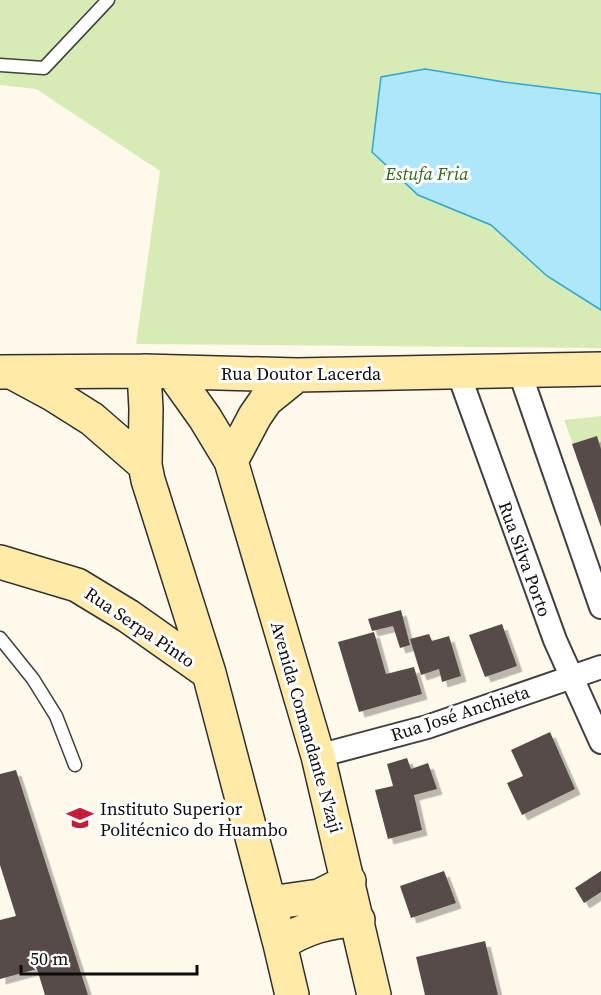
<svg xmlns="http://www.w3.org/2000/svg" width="601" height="995" font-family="'Source Serif 4',serif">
<defs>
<filter id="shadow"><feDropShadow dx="5.5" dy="5.5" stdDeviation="0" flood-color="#0004"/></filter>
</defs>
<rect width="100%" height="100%" fill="#fff9ec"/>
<!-- green -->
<path fill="#d7ecb4" d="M0 0H601V348L136 344 160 171 36 89 0 85Z
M601 416V518L564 420Z"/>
<!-- water -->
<path fill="#aee6fa" stroke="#30a6d5" stroke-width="1.5" d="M425 69 504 82 601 94V310L547 276 491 225 418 195 372 152 381 77Z"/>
<!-- building -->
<path fill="#564c48" filter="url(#shadow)" d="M597 436 601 449V527L572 444Z
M401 610 410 645 400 648 393 626 372 631 368 619Z
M502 624 517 666 485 677 469 635Z
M374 632 386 674 414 667 422 694 359 712 338 642Z
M429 634 432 641 449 636 461 676 442 682 439 669 421 675 410 639Z
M550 732 575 789 522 815 507 783 523 776 511 750Z
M407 758 411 769 428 763 437 789 414 795 422 830 388 839 375 790 393 786 387 764Z
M16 770 88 995H45L37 969 0 979V920L16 916 0 865V774Z
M444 871 456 903 411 918 400 886Z
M601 871V892L584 903 575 888Z
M485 941 498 995H425L416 957Z"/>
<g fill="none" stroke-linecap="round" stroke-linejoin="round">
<!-- lane casing -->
<g stroke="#404040" stroke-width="15">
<path id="lane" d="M0 65 44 68 108 0
M0 638 33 679 56 716 75 765"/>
</g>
<!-- street casing -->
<g stroke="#404040" stroke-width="26">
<path id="street" d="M519 370 601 607
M458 372 555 640 601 742
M318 756 427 727 601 667"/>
</g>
<!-- secondary casing -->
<g stroke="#2f2f2f" stroke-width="36">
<path id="secondary" d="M144 371 146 409 145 465 148 480 209 673 280 944 292 995
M0 372 144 371 297 375 601 369
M173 373 205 418 231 461 318 756 374 995
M15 374 54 395 92 419 145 465
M231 461 255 416 266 400 297 375
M0 562 77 585 128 616 209 673
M270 903 319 896 349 881
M280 944C305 928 328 921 358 920"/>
</g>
<!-- lane -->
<use href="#lane" stroke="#fff" stroke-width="12"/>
<!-- street -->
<use href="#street" stroke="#fff" stroke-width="22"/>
<!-- secondary -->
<use href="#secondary" stroke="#ffeba7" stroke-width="33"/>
</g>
<!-- icons -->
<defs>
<g id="university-bare" transform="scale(2.07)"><path d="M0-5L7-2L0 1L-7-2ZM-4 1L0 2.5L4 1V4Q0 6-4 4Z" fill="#c41d37" stroke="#fff" stroke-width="2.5" paint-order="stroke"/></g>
</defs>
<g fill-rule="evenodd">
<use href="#university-bare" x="80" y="818"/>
</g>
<g text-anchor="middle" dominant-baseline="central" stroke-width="6" stroke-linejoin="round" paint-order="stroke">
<!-- park labels -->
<g font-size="18" font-style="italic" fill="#326819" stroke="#fff">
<text x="427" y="173">Estufa Fria</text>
</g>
<!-- street labels -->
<g font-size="18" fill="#0d0d0d" stroke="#fff">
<text x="301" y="373">Rua Doutor Lacerda</text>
<text transform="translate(525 559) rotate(70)">Rua Silva Porto</text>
<text transform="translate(140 627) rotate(34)">Rua Serpa Pinto</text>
<text transform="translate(460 713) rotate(-18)">Rua José Anchieta</text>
<text transform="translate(307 727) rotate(74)">Avenida Comandante N'zaji</text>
</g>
<!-- poi labels -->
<g font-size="18" fill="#0d0d0d" stroke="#fff" text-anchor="start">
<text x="100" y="808">Instituto Superior<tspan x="100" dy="21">Politécnico do Huambo</tspan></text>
</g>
</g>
<!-- scale -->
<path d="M21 965v9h176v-9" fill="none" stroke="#0d0d0d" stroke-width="3"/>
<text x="30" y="965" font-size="18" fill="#0d0d0d" stroke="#ffffff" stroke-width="4.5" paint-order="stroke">50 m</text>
</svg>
